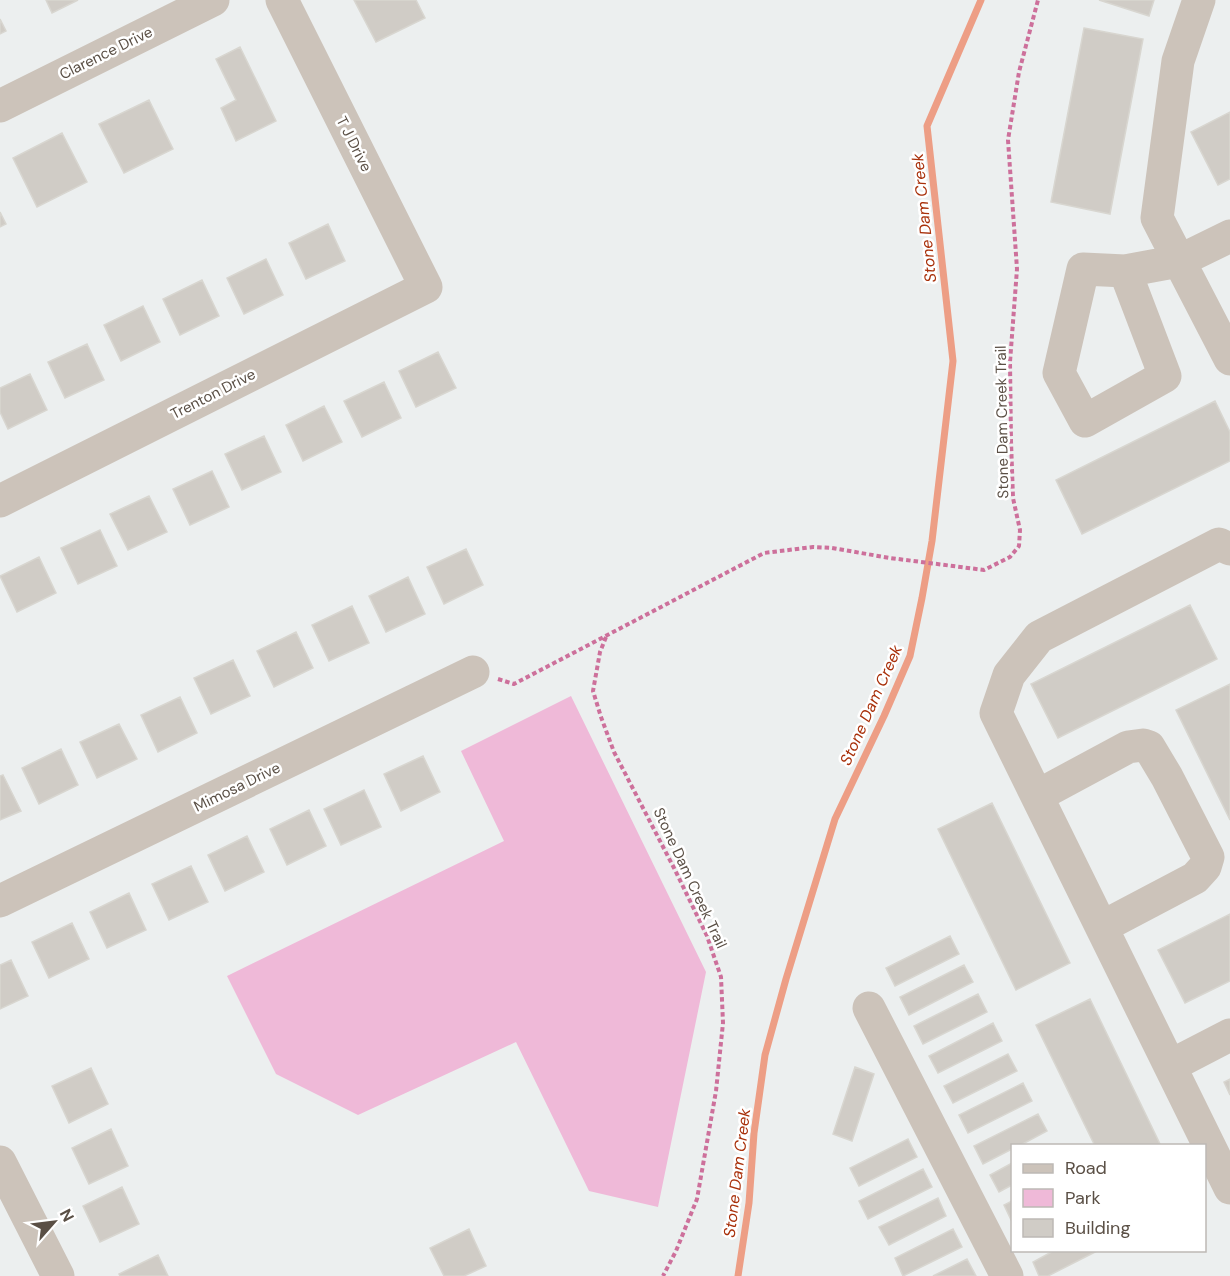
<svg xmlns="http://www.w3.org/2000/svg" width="1230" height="1276" font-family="'DM Sans',sans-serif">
<rect width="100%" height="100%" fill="#ecefef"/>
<!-- green -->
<path fill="#efb9d8" d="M571 696 706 972 658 1207 589 1191 516 1042 358 1115 276 1074 227 976 504 841 461 751Z"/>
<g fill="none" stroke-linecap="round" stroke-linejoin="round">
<!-- stream -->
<path stroke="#ed9e85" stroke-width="7" d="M738 1276 749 1203 754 1133 765 1055 786 979 835 819 884 716 910 656 922 598 932 541 953 361 927 126 981 0"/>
</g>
<!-- building -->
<path fill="#d0ccc6" stroke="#d8d6d0" stroke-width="1.5" d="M46 0H78L52 13Z
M354 0H416L425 18 376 42Z
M1099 0H1154L1149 16Z
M0 19 6 31 0 34Z
M1084 28 1143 39 1110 214 1051 202Z
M240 47 276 121 236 141 221 108 236 100 216 59Z
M149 100 173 149 124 173 99 124Z
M1230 112V179L1218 185 1191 132Z
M62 133 87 182 37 207 13 158Z
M0 212 6 224 0 227Z
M328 224 345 261 306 279 289 243Z
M266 259 283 295 244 314 227 278Z
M202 280 219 316 180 335 163 299Z
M143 306 160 342 121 361 104 325Z
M87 344 104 380 65 398 48 362Z
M438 352 456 388 416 407 399 371Z
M30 374 47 410 8 429 0 412V388Z
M384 382 401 418 362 437 344 401Z
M1215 401 1230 432V461L1082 534 1056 480Z
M324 406 342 442 303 461 286 425Z
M264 436 281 472 242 490 225 454Z
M212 471 229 507 190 525 173 489Z
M149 496 167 532 128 550 110 514Z
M100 530 117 566 78 584 61 548Z
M466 549 483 585 444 604 427 567Z
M39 557 56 593 17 612 0 576Z
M408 577 425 614 386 632 369 596Z
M1190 605 1217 659 1058 738 1031 684Z
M352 606 369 643 329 661 312 625Z
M296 632 313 668 274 687 257 651Z
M233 660 250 696 211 714 194 678Z
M1230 684V820L1176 710Z
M180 697 197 733 158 752 141 715Z
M119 724 137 759 97 778 80 742Z
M61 749 78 785 39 804 22 768Z
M423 756 440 792 401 811 384 774Z
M3 775 21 811 0 820V776Z
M364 790 381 827 341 845 324 809Z
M992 803 1070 963 1016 990 938 829Z
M309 810 326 846 287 865 270 829Z
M247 836 264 872 225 891 208 855Z
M191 866 208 902 169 920 152 884Z
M129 893 146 930 107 948 90 912Z
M1230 914V981L1185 1003 1158 950Z
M72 923 89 959 49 978 32 942Z
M950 936 959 954 895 986 886 968Z
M11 960 28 996 0 1009V965Z
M964 965 973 982 909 1015 900 997Z
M978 994 987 1012 923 1044 914 1026Z
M1090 999 1161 1146H1095L1036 1025Z
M993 1023 1002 1041 938 1073 929 1056Z
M1008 1054 1017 1071 953 1103 944 1086Z
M855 1067 874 1074 852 1141 833 1134Z
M91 1068 108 1104 69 1123 52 1086Z
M1230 1079V1095L1224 1082Z
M1023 1083 1032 1101 968 1133 959 1115Z
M1038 1114 1047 1131 1019 1146H1012V1149L983 1164 974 1146Z
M111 1129 128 1166 89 1184 72 1148Z
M908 1139 917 1157 859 1186 850 1168Z
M1012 1163V1185L999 1192 990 1175Z
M923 1169 932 1187 868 1219 859 1201Z
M122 1187 139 1224 100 1242 83 1206Z
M938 1198 946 1216 889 1245 879 1227Z
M1012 1201V1222L1004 1205Z
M469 1229 486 1266 464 1276H444L430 1248Z
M953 1229 962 1247 903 1276 895 1258Z
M1055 1250H1099L1048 1276H1039L1033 1262Z
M158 1255 168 1276H120L119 1274Z
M967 1259 976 1276H933Z"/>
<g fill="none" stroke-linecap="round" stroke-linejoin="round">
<!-- path -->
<path stroke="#cd709b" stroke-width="4" stroke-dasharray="4.5 3" stroke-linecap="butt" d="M606 637 600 652 593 691 601 717 614 752 674 868 707 936 721 977 723 1023 716 1091 697 1199 676 1251 663 1276
M498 679 514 684 764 553 813 547 832 548 890 558 984 570 1010 557 1019 546 1020 530 1013 498 1011 441 1010 362 1017 269 1008 140 1019 72 1038 0"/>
<!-- minor -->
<path stroke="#ccc3ba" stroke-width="33" d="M1199 0 1178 61 1157 218 1230 359
M0 106 213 0
M1125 271 1165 376 1085 421 1059 373 1083 269 1125 271 1179 261 1230 236
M0 501 426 287 282 0
M1230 549 1219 544 1039 637 1009 675 996 713 1230 1188
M1037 796 1128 747 1143 745 1149 747 1167 777 1208 857 1205 867 1195 878 1102 927
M0 901 473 672
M869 1008 1007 1276
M1170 1066 1230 1035
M0 1162 58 1276"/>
</g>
<g text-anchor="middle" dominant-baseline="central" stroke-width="5" stroke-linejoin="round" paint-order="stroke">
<!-- street labels -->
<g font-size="15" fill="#5a4f45" stroke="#fff">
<text transform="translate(106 53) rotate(-26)">Clarence Drive</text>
<text transform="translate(354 144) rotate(63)">T J Drive</text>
<text transform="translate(213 394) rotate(-27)">Trenton Drive</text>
<text transform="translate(1002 422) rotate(-91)">Stone Dam Creek Trail</text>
<text transform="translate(237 787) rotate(-26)">Mimosa Drive</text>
<text transform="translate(690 878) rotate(65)">Stone Dam Creek Trail</text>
</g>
<!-- water labels -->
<g font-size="16" font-style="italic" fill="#a8300a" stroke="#fff">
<text transform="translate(924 218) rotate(-96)">Stone Dam Creek</text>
<text transform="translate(871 705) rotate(-66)">Stone Dam Creek</text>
<text transform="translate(737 1173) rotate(-83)">Stone Dam Creek</text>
</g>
</g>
<!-- legend -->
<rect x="1011" y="1144" width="195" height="108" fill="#ffffff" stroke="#bdb9b5" stroke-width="1.5"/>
<rect x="1023" y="1164" width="30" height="9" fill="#ccc3ba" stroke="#bdb9b5" stroke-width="1.5"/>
<text x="1065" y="1174" font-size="18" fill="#5a4f45">Road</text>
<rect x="1023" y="1189" width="30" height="18" fill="#efb9d8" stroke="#bdb9b5" stroke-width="1.5"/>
<text x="1065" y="1204" font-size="18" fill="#5a4f45">Park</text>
<rect x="1023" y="1219" width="30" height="18" fill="#d0ccc6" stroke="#bdb9b5" stroke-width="1.5"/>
<text x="1065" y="1234" font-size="18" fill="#5a4f45">Building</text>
<!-- north arrow -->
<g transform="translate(54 1222) rotate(62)" stroke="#ffffff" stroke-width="4.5" paint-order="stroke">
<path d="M0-4.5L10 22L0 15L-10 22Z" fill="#5a4f45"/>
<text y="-9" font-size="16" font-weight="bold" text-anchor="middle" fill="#5a4f45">N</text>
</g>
</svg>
